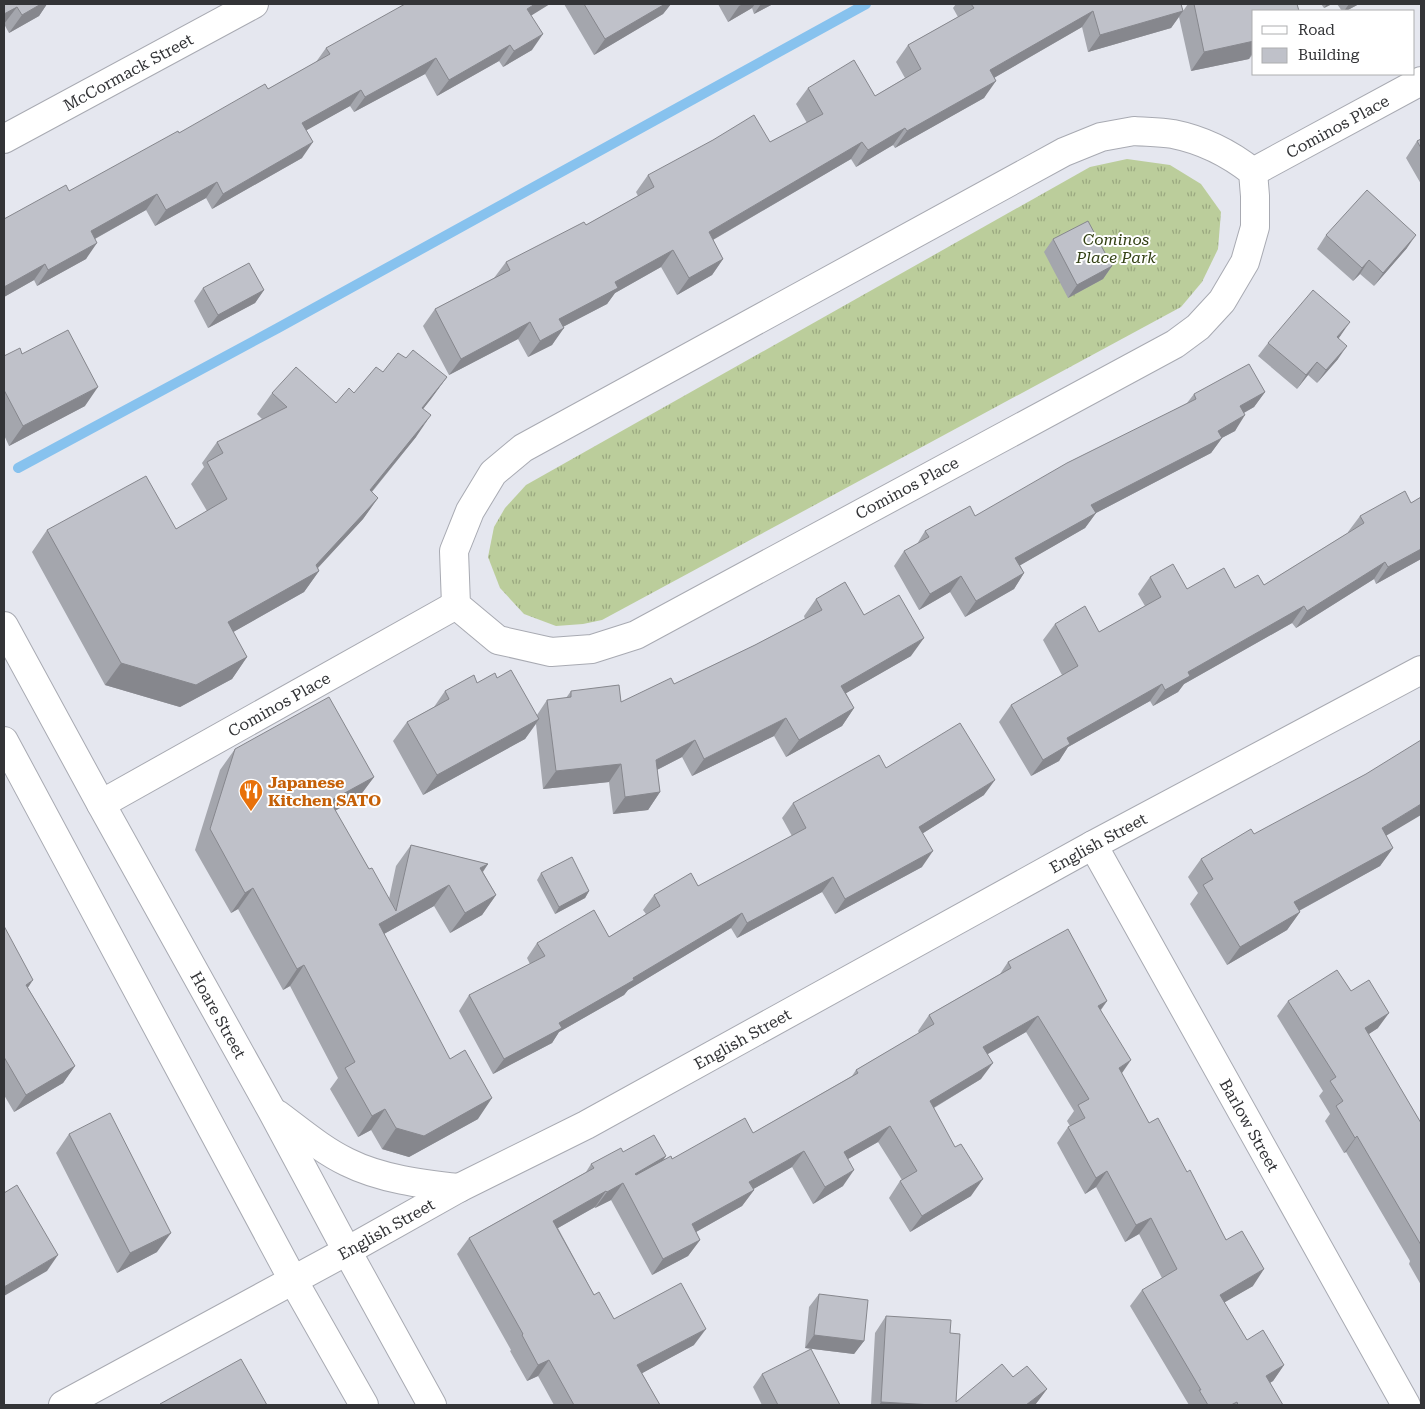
<svg xmlns="http://www.w3.org/2000/svg" width="1425" height="1409" font-family="'Roboto Serif',serif">
<defs>
<pattern id="grass-tufts" width="24" height="20" patternUnits="userSpaceOnUse" patternTransform="scale(1.25)"><rect width="24" height="20" fill="#bbcd9b"/><path d="M3 7l-1-3M5 7V3M7 7l1-3M15 17l-1-3M17 17v-4M19 17l1-3" fill="none" stroke="#99a77f"/></pattern>
</defs>
<rect width="100%" height="100%" fill="#e5e7ef"/>
<!-- grass -->
<path fill="url(#grass-tufts)" d="M1127 159 1170 165 1201 184 1221 212 1218 249 1202 282 1181 307 602 620 583 624 556 626 524 614 500 588 488 557 494 527 505 508 526 485 1090 167Z"/>
<g fill="none" stroke-linecap="round" stroke-linejoin="round">
<!-- stream -->
<path stroke="#87c2ee" stroke-width="10" d="M18 468 278 328 866 4"/>
<!-- street casing -->
<g stroke="#a8aab2" stroke-width="30">
<g id="street">
<path d="M1134 131C1147 132 1160 132 1173 134 1203 140 1229 153 1253 172L1255 196V227L1245 262 1222 301 1198 327 1175 344 636 635 592 649 551 652 498 640 456 605 454 551 470 511 493 473 523 448 1064 152 1101 137Z"/>
<path id="s1" d="M4 139 254 4"/>
<path id="s2" d="M1253 172 1421 81"/>
<path id="s3" d="M101 804 456 605"/>
<path id="s4" d="M1093 845 1406 1405"/>
</g>
</g>
<!-- secondary casing -->
<g stroke="#a8aab2" stroke-width="30">
<g id="secondary">
<path id="s5" d="M4 626 101 804 272 1111 347 1251 432 1405"/>
<path d="M4 741 293 1280 364 1405"/>
<path d="M277 1114C300 1131 322 1150 347 1162 381 1179 422 1184 459 1188"/>
<path id="s6" d="M63 1405 347 1251 459 1188 586 1125 1093 845 1421 670"/>
</g>
</g>
<!-- street -->
<use href="#street" stroke="#fff" stroke-width="28"/>
<!-- secondary -->
<use href="#secondary" stroke="#fff" stroke-width="28"/>
</g>
<!-- wall -->
<path fill="#a4a6ad" d="M4 4H47L39 16 9 33 4 24Z
M564 4H671L663 14 594 55Z
M718 4H773L754 14 752 8 728 22Z
M956 4H1181L1183 11 1188 4H1297L1249 59 1191 71 1179 17 1171 28 1088 52 1082 27 994 78 984 98 895 148 893 145 856 167 851 159 713 240 723 259 712 275 677 295 661 267 615 293 607 304 563 327 552 345 528 357 518 339 449 375 423 326 435 309 494 278 506 262 586 225 638 196 636 192 648 175 770 142 807 123 796 104 808 88 875 96 905 78 896 62 908 45 958 17 953 8Z
M1321 4H1332L1324 8Z
M1337 4H1359L1346 11H1342Z
M531 15 532 50 503 67 499 61 437 96 425 74 354 112 350 106 306 130 302 158 212 209 206 198 155 226 146 210 95 239 86 259 37 286 34 280 4 297V219L69 191 179 133 268 89 316 62 326 48Z
M1421 139V184L1406 158 1417 141Z
M1326 235 1407 248 1374 286 1360 274 1353 281 1317 249Z
M1053 239 1112 266 1103 279 1068 298 1044 252Z
M203 288 264 290 255 303 208 328 194 301Z
M1341 335 1339 338 1338 359 1317 383 1308 375 1297 389 1258 356 1268 343Z
M22 354 85 406 9 446 4 435V356Z
M406 358 447 377 423 409 416 437 372 492 378 498 363 519 318 568 319 571 304 592 233 632 247 657 232 679 180 707 105 685 32 552 47 530 176 529 207 511 191 484 204 467 202 463 217 442 262 419 257 414 272 393 336 403 354 393 383 372Z
M1265 392 1254 407 1244 413 1235 431 1222 438 1211 453 1096 513 1085 528 1020 565 1024 573 1014 589 965 617 950 592 919 610 894 566 904 551 917 544 925 531 975 516 1187 403 1194 394Z
M1421 497V559L1376 584 1374 579 1296 628 1292 623 1184 684 1178 692 1153 706 1150 701 1068 747 1059 761 1031 776 999 722 1011 705 1062 675 1043 640 1055 624 1099 632 1145 606 1138 594 1150 577 1187 589 1235 588 1264 585 1348 533V532L1360 516 1411 503Z
M816 599 864 615 911 656 846 693 854 708 842 726 786 757 774 736 692 776 682 757 657 770 660 792 648 810 613 814 609 782 543 789 536 724 525 739 423 795 393 741 407 722 434 707 445 691 497 678 537 715 547 700 566 698 571 691 621 702 674 684 755 645 805 619 804 616Z
M235 749 374 777 359 797 335 811 369 869 389 899 396 866 411 845 488 864 483 872 496 895 482 915 450 933 434 906 384 934 478 1119 409 1157 382 1149 371 1130 358 1137 330 1089 338 1078 290 986 283 990 238 909 231 913 195 850 220 770Z
M886 768 984 795 923 833 922 867 835 914 822 892 737 938 731 928 628 990 624 995 559 1032 552 1043 493 1074 459 1011 469 995 530 964 527 958 537 943 609 937 646 914 643 910 654 895 698 886 792 836 782 818 793 803Z
M1254 834 1386 836 1393 848 1380 866 1299 911 1300 912 1287 930 1227 965 1190 904 1198 893 1188 877 1201 859Z
M541 873 589 891 585 898 555 914 537 880Z
M4 926 28 988 75 1066 63 1083 14 1112 4 1095Z
M1008 962 1107 1001 1101 1010 1122 1074 1149 1123 1187 1172 1253 1286 1224 1302 1247 1340 1284 1365 1273 1381 1270 1383 1283 1405H1189L1130 1306 1142 1290 1162 1278 1139 1234 1125 1242 1096 1187 1085 1194 1057 1143 1068 1127 1070 1126 1067 1121 1074 1111 1026 1032 988 1054 981 1079 934 1108 971 1196 910 1232 889 1198 900 1181 902 1180 878 1142 848 1159 843 1186 813 1204 792 1167 753 1189 754 1190 742 1206 696 1232 700 1240 688 1256 652 1275 611 1200 595 1208V1207L558 1228 594 1295 614 1319 694 1345 642 1373 660 1405H554L538 1376 527 1381 510 1351 511 1350 457 1254 469 1238 586 1172 591 1164 623 1152 666 1156 663 1160 672 1159 753 1133 852 1076 856 1070 919 1033 918 1031 929 1015 1000 974Z
M1351 991 1378 1028 1368 1034 1421 1123V1285L1409 1264 1410 1261 1346 1152 1344 1153 1325 1121 1330 1114 1319 1096 1323 1091 1277 1016 1288 1001Z
M69 1134 157 1252 117 1273 56 1153Z
M819 1294 864 1341 854 1354 805 1348 809 1307Z
M886 1316 950 1333 956 1402 1013 1377 1047 1389 1035 1405H871L875 1333Z
M762 1374 840 1405H762L753 1387Z"/>
<!-- shaded-wall -->
<path fill="#86878d" d="M41 4H47L39 16 9 33 22 15Z
M535 4H550L516 25 527 9Z
M665 4H671L663 14 594 55 605 39Z
M743 4H755L752 8 728 22 739 6Z
M761 4H773L754 14Z
M1327 4H1332L1324 8Z
M1349 4H1359L1346 11H1344Z
M17 7 4 24V25V14Z
M1093 11 1082 27 978 87 990 70Z
M1183 11 1171 28 1088 52 1100 35Z
M543 34 532 50 503 67 514 51Z
M1254 41V54L1251 55 1249 59 1191 71 1204 52Z
M510 45 499 61 437 96 449 80Z
M436 58 425 74 354 112 365 97Z
M996 81 984 98 895 148 907 131Z
M361 90 350 106 291 139 302 123Z
M905 128 893 145 856 167 868 150Z
M313 142 302 158 212 209 223 194Z
M862 142 851 159 697 249 709 232Z
M217 182 206 198 155 226 166 210Z
M157 194 146 210 80 247 91 231Z
M1416 235 1407 248 1374 286 1383 273Z
M97 243 86 259 37 286 48 270Z
M673 250 661 267 615 293 607 304 547 335 559 319 615 282Z
M723 259 712 275 677 295 689 278Z
M1369 260 1360 274 1353 281 1362 268Z
M45 264 34 280 4 297V287Z
M1112 266 1103 279 1068 298 1077 285Z
M264 290 255 303 208 328 218 315Z
M530 322 518 339 449 375 461 359Z
M1350 322 1341 335 1328 350 1337 337Z
M564 328 552 345 528 357 540 341Z
M1347 346 1338 359 1317 383 1326 370Z
M1317 362 1308 375 1297 389 1306 375Z
M447 377 431 399 407 429 422 408Z
M98 387 85 406 9 446 23 426Z
M1265 392 1254 407 1229 421 1240 406Z
M431 415 416 437 355 512 370 490Z
M1245 415 1235 431 1212 443 1222 438 1211 453 1096 513 1085 528 1005 574 1015 558 1091 505 1218 431Z
M378 498 363 519 312 574 319 571 304 592 212 644 228 622 316 565Z
M1421 549V559L1376 584 1388 567Z
M1385 562 1374 579 1296 628 1307 611Z
M1024 573 1014 589 965 617 976 601Z
M961 576 950 592 919 610 930 594Z
M1304 606 1292 623 1184 684 1178 692 1153 706 1165 690 1188 672Z
M924 638 911 656 829 703 841 686Z
M247 657 232 679 180 707 105 685 121 663Z
M1162 684 1150 701 1068 747 1059 761 1031 776 1043 760 1067 738Z
M854 708 842 726 786 757 799 740Z
M786 718 774 736 692 776 704 759Z
M539 719 525 739 423 795 437 775Z
M695 740 682 757 643 777 656 760Z
M621 764 609 782 543 789 556 771Z
M374 777 359 797 315 822 330 801Z
M995 780 984 795 909 842 919 827Z
M660 792 648 810 613 814 625 797Z
M1421 804V815L1369 846 1382 828Z
M1393 848 1380 866 1282 920 1294 902Z
M933 851 922 867 835 914 845 899Z
M488 864 474 884 480 868Z
M833 877 822 892 737 938 747 923Z
M449 885 434 906 364 945 379 924Z
M253 888 238 909 231 913 245 893Z
M589 891 585 898 555 914 559 907Z
M496 895 482 915 450 933 465 913Z
M1300 912 1287 930 1227 965 1240 947Z
M742 913 731 928 628 990 624 995 559 1032 552 1043 493 1074 504 1059 559 1023 633 978Z
M304 965 290 986 283 990 297 969Z
M33 980 21 998 26 985Z
M1107 1001 1095 1017 1098 1006Z
M1389 1013 1378 1028 1354 1044 1365 1028Z
M1038 1016 1026 1032 972 1063 983 1047Z
M1131 1060 1120 1076 1119 1068Z
M993 1063 981 1079 918 1117 930 1101Z
M75 1066 63 1083 14 1112 26 1095Z
M492 1098 478 1119 409 1157 382 1149 396 1128Z
M385 1109 371 1130 358 1137 372 1116Z
M890 1126 878 1142 832 1168 844 1152Z
M1357 1136 1346 1152 1344 1153 1355 1138Z
M804 1151 792 1167 738 1198 749 1182Z
M666 1156 655 1172 626 1189 635 1174Z
M854 1170 843 1186 813 1204 825 1187Z
M1107 1171 1096 1187 1085 1194 1096 1178Z
M983 1179 971 1196 910 1232 922 1216Z
M623 1183 611 1200 595 1208 607 1192Z
M754 1190 742 1206 680 1241 692 1224Z
M606 1191 595 1207 542 1237 553 1221Z
M1151 1218 1139 1234 1125 1242 1136 1225Z
M171 1233 157 1252 117 1273 130 1253Z
M700 1240 688 1256 652 1275 663 1259Z
M58 1255 47 1271 4 1296V1287Z
M1264 1269 1253 1286 1208 1312 1220 1295Z
M706 1329 694 1345 626 1382 637 1365Z
M814 1335 864 1341 854 1354 805 1348Z
M549 1360 538 1376 527 1381 538 1365Z
M1284 1365 1273 1381 1254 1392 1266 1376Z
M1047 1389 1035 1405H1026Z
M881 1402 933 1405H879Z"/>
<!-- building -->
<path fill="#bfc1c9" stroke="#86878d" d="M4 4H41L22 15 17 7 4 14Z
M405 4H535L527 9 543 34 514 51 510 45 449 80 436 58 365 97 361 90 302 123 313 142 223 194 217 182 166 210 157 194 91 231 97 243 48 270 45 264 4 287V219L66 185 69 191 178 131 179 133 265 84 268 89 330 54 326 48Z
M584 4H665L605 39Z
M971 4H1181L1183 11 1100 35 1093 11 990 70 996 81 907 131 905 128 868 150 862 142 709 232 723 259 689 278 673 250 615 282 618 288 559 319 564 328 540 341 530 322 461 359 435 309 510 270 506 262 584 222 586 225 654 187 648 175 713 140 754 115 770 142 823 114 808 88 854 60 875 96 921 69 908 45 974 8Z
M1194 4H1297L1299 11H1254V41L1204 52Z
M1421 139V148L1417 141Z
M1367 190 1416 235 1383 273 1369 260 1362 268 1326 235Z
M1088 221 1112 266 1077 285 1053 239Z
M249 263 264 290 218 315 203 288Z
M1313 290 1350 322 1337 337 1347 346 1326 370 1317 362 1306 375 1268 343Z
M68 330 98 387 23 426 4 390V356L20 348 22 354Z
M413 350 447 377 422 408 431 415 370 490 378 498 316 565 319 571 228 622 247 657 196 685 121 663 47 530 146 476 176 529 227 499 207 462 223 453 217 442 287 407 272 393 296 367 336 403 349 388 354 393 376 367 383 372 398 353 406 358Z
M1249 364 1265 392 1240 406 1245 415 1218 431 1222 438 1091 505 1096 513 1015 558 1024 573 976 601 961 576 930 594 904 551 929 537 925 531 970 506 975 516 1067 463 1196 399 1194 394Z
M1405 491 1411 503 1421 497V549L1388 567 1385 562 1307 611 1304 606 1188 672 1190 676 1165 690 1162 684 1067 738 1070 744 1043 760 1011 705 1078 666 1055 624 1085 606 1099 632 1161 597 1150 577 1173 564 1187 589 1224 568 1235 588 1258 575 1264 585 1364 523 1360 516Z
M845 582 864 615 899 595 924 638 841 686 854 708 799 740 786 718 704 759 695 740 656 760 660 792 625 797 621 764 556 771 547 700 571 697V691L619 685 621 702 671 678 674 684 755 645 822 610 816 599Z
M511 670 539 719 437 775 407 722 449 699 445 691 474 675 477 683 495 673 497 678Z
M329 697 374 777 330 801 369 869 372 868 396 911 411 845 488 864 480 868 496 895 465 913 449 885 379 924 450 1059 465 1050 492 1098 424 1136 396 1128 385 1109 372 1116 345 1068 355 1062 304 965 297 969 253 888 245 893 210 829 235 749Z
M960 723 995 780 919 827 933 851 845 899 833 877 747 923 742 913 633 978 634 980 559 1023 562 1028 504 1059 469 995 545 956 537 943 594 910 609 937 660 906 654 895 691 873 698 886 806 828 793 803 879 755 886 768Z
M1421 740V804L1382 828 1393 848 1294 902 1300 912 1240 947 1203 885 1213 879 1201 859 1251 829 1254 834 1366 774Z
M572 857 589 891 559 907 541 873Z
M4 926 33 980 26 985 75 1066 26 1095 4 1057Z
M1068 929 1107 1001 1098 1006 1131 1060 1119 1068 1149 1123 1158 1118 1187 1172 1190 1170 1226 1240 1242 1231 1264 1269 1220 1295 1247 1340 1263 1330 1284 1365 1266 1376 1283 1405H1238L1237 1402 1231 1405H1208L1199 1390H1201L1142 1290 1177 1269 1151 1218 1136 1225 1107 1171 1096 1178 1068 1127 1085 1118 1078 1105 1089 1099 1038 1016 983 1047 993 1063 930 1101 955 1147 961 1144 983 1179 922 1216 900 1181 917 1171 890 1126 844 1152 854 1170 825 1187 804 1151 749 1182 754 1190 692 1224 700 1240 663 1259 623 1183 607 1192 606 1191 553 1221 594 1295 599 1292 614 1319 681 1283 706 1329 637 1365 660 1405H574L549 1360 538 1365 522 1335 523 1334 469 1238 594 1168 591 1164 621 1148 623 1152 654 1135 666 1156 635 1174 636 1175 671 1156 672 1159 745 1118 753 1133 858 1073 856 1070 934 1024 929 1015 1011 968 1008 962Z
M1337 970 1351 991 1369 980 1389 1013 1365 1028 1421 1123V1245L1357 1136 1355 1138 1336 1106 1343 1101 1330 1081 1336 1077 1288 1001Z
M110 1113 171 1233 130 1253 69 1134Z
M17 1185 58 1255 4 1287V1193Z
M819 1294 868 1300 864 1341 814 1335Z
M886 1316 951 1320 950 1333 960 1334 956 1402 1002 1364 1013 1377 1027 1366 1047 1389 1026 1405H933L881 1402Z
M811 1349 840 1405H778L762 1374Z
M241 1359 267 1405H161L160 1404Z"/>
<!-- icons -->
<defs>
<g id="restaurant-pin" transform="scale(1.25)"><path d="M0 17L-7.5 6A9.5 9.5 0 1 1 7.5 6Z" fill="#e8710a" stroke="#fff"/><path d="M-5-6h1v4h1v-4h1v4h1v-4h1v5L-1.5 .5V6h-2V.5L-5-1ZM5-6V6H3V1.5H1.5Q1.5-4 5-6Z" fill="#fff"/></g>
</defs>
<g fill-rule="evenodd">
<use href="#restaurant-pin" x="251" y="791"/>
</g>
<g text-anchor="middle" dominant-baseline="central" stroke-width="4" stroke-linejoin="round" paint-order="stroke">
<!-- street labels -->
<g font-size="16" fill="#333437" stroke="#fff">
<text stroke="none"><textPath href="#s1" startOffset="141">McCormack Street</textPath></text>
<text stroke="none"><textPath href="#s2" startOffset="96">Cominos Place</textPath></text>
<text transform="translate(907 488) rotate(-28)">Cominos Place</text>
<text stroke="none"><textPath href="#s3" startOffset="204">Cominos Place</textPath></text>
<text stroke="none"><textPath href="#s6" startOffset="1178">English Street</textPath></text>
<text stroke="none"><textPath href="#s5" startOffset="444">Hoare Street</textPath></text>
<text stroke="none"><textPath href="#s6" startOffset="772">English Street</textPath></text>
<text stroke="none"><textPath href="#s4" startOffset="321">Barlow Street</textPath></text>
<text stroke="none"><textPath href="#s6" startOffset="368">English Street</textPath></text>
</g>
<!-- park labels -->
<g font-size="16" font-style="italic" fill="#344215" stroke="#fff">
<text x="1116" y="239">Cominos<tspan x="1116" dy="18">Place Park</tspan></text>
</g>
<!-- food labels -->
<g font-size="16" font-weight="bold" fill="#c56008" stroke="#fff" text-anchor="start">
<text x="268" y="782">Japanese<tspan x="268" dy="18">Kitchen SATO</tspan></text>
</g>
</g>
<!-- border -->
<rect width="1425" height="1409" fill="none" stroke="#333437" stroke-width="10"/>
<!-- legend -->
<rect x="1252" y="10" width="162" height="65" fill="#ffffff" stroke="#adaeaf"/>
<rect x="1262" y="26" width="25" height="8" fill="#ffffff" stroke="#adaeaf"/>
<text x="1298" y="35" font-size="15" fill="#333437">Road</text>
<rect x="1262" y="48" width="25" height="15" fill="#bfc1c9" stroke="#adaeaf"/>
<text x="1298" y="60" font-size="15" fill="#333437">Building</text>
</svg>
